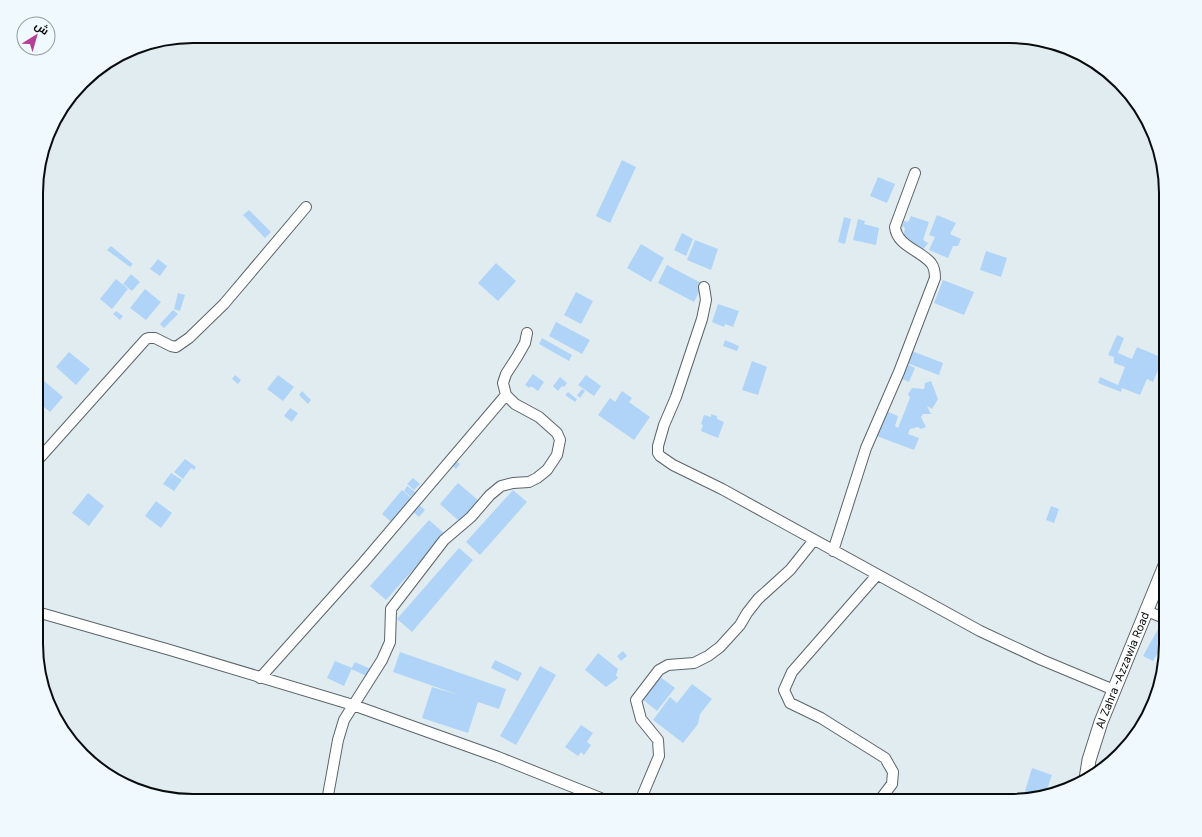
<svg xmlns="http://www.w3.org/2000/svg" width="1202" height="837" font-family="Inter,Cairo,sans-serif">
<rect width="100%" height="100%" fill="#e1ecf0"/>
<!-- building -->
<path fill="#b0d4f7" d="M622 160 636 167 610 223 596 216Z
M878 177 895 184 887 203 870 196Z
M249 210 271 232 265 238 243 215Z
M937 215 956 223 950 234 961 239 958 246H953L948 258 929 250 935 237 929 235Z
M911 216 929 222 923 240 928 243 923 250 903 239 905 228 902 226 904 221 908 222Z
M844 217 851 219 845 244 838 242Z
M858 219 865 221 864 224 879 228 876 245 853 240Z
M682 233 693 239 686 256 674 250Z
M695 240 718 249 711 270 687 260Z
M641 244 664 258 651 282 627 268Z
M111 246 133 264 130 267 107 250Z
M986 251 1007 258 1001 277 980 270Z
M158 259 167 266 160 276 150 269Z
M496 263 516 281 498 301 478 283Z
M667 265 703 284 694 302 658 283Z
M131 274 140 282 132 291 123 284Z
M116 279 128 289 112 309 100 299Z
M943 280 974 292 964 315 934 303Z
M145 289 161 302 146 320 130 308Z
M576 292 593 301 581 324 564 315Z
M178 293 185 295 180 311 174 309Z
M718 304 739 311 733 327 725 324 724 327 712 322Z
M173 310 178 314 164 328 160 324Z
M116 311 123 316 120 320 113 314Z
M556 322 590 340 582 354 549 336Z
M1117 335 1124 338 1118 353 1132 359 1137 347 1163 358 1153 382 1147 379 1140 395 1122 388 1121 392 1098 383 1100 377 1118 385 1125 367 1114 363V357L1108 355Z
M542 338 572 355 569 361 539 344Z
M725 340 739 346 737 351 723 346Z
M912 351 943 363 939 375 907 363Z
M69 352 90 369 76 385 56 367Z
M752 361 767 367 758 395 742 390Z
M906 364 915 368 909 382 900 378Z
M533 374 544 382 538 391 531 386 530 388 525 385Z
M235 375 241 380 238 384 232 379Z
M278 375 294 387 283 401 267 389Z
M586 375 601 386 594 396 578 385Z
M560 377 567 383 564 387 562 386 558 391 553 386Z
M43 380 63 397 50 412 37 401V387Z
M931 381 938 399 932 409 927 406 931 414H923L921 417 926 427 921 429 918 427 910 429 908 434 919 438 914 450 874 435 883 410 898 416 895 426 898 428 910 398 908 394 912 388 924 389 925 383Z
M582 389 585 391 580 398 577 395Z
M302 391 311 400 308 404 299 395Z
M622 391 632 398 629 402 650 417 634 440 598 415 610 398 615 402Z
M568 392 577 399 575 402 565 395Z
M290 408 298 413 292 422 284 416Z
M711 414 717 416V419L724 422 718 438 701 431 703 425 701 424 704 415 711 417Z
M185 459 196 467 194 470 191 468 183 479 174 472Z
M453 459 460 464 456 469 450 463Z
M171 473 182 480 174 491 163 484Z
M413 478 420 484 414 490 407 484Z
M458 483 479 501 460 522 440 504Z
M407 486 415 492 411 497 404 491Z
M402 490 425 510 419 517 411 510 397 527 382 514Z
M513 490 527 502 480 555 466 542Z
M88 493 104 506 89 526 72 513Z
M156 501 172 513 161 528 145 516Z
M1051 506 1059 509 1054 523 1046 520Z
M429 520 445 534 386 600 370 586Z
M459 548 473 560 412 632 397 619Z
M1158 629 1166 634V638L1153 661 1143 656Z
M623 651 627 656 621 661 617 656Z
M400 652 506 689 499 709 478 702 468 733 422 718 432 687 459 695 393 672Z
M598 653 618 669 616 675 618 678 606 687 585 670Z
M495 660 522 673 518 681 491 668Z
M335 661 352 668 344 686 327 678Z
M355 662 373 670 369 677 351 669Z
M540 666 556 675 516 745 500 736Z
M659 676 675 688 657 711 641 698Z
M692 684 712 699 700 714 698 724 683 743 653 720 670 697 677 703Z
M581 725 593 733 587 742 591 745 584 755 581 752 578 756 565 747Z
M1032 768 1052 775 1046 792 1023 798Z
M889 793 907 801H885Z
M993 795 1008 801H990Z"/>
<g fill="none" stroke-linecap="round" stroke-linejoin="round">
<!-- minor casing -->
<g stroke="#5b6468" stroke-width="12">
<path id="minor" d="M704 287 706 300 702 319 676 397 664 425 658 446V453L660 456 673 465 722 489 980 631 1042 660 1114 690
M37 461 146 339 149 338H155L171 346 176 347 189 338 224 304 306 207
M833 551 866 448 899 372 935 278C935 273 934 267 931 263 920 250 897 246 895 227L915 173
M877 575 792 672 784 690 790 703 821 718 885 758 893 772 892 784 879 801
M1147 611 1166 619
M37 612 170 650 353 705 498 757 608 801
M260 678 363 563 506 395
M327 801 338 740 344 720 382 660 390 642 391 609 444 540 471 517 490 495 501 486 513 483 529 482 537 478 547 470 557 455 560 440 557 433 539 417 515 404 506 395 503 383 506 374 517 357 525 343 527 333
M640 801 659 756 658 740 641 719 636 700 659 670 668 665 694 663 708 656 720 647 740 625 747 613 758 599 790 570 814 540"/>
</g>
<!-- major casing -->
<g stroke="#5b6468" stroke-width="15">
<g id="major">
<path id="s1" d="M1086 779 1089 760 1101 722 1166 563"/>
</g>
</g>
<!-- minor -->
<use href="#minor" stroke="#fff" stroke-width="10"/>
<!-- major -->
<use href="#major" stroke="#fff" stroke-width="13"/>
</g>
<g text-anchor="middle" dominant-baseline="central" stroke-width="4" stroke-linejoin="round" paint-order="stroke">
<!-- street labels -->
<g font-size="11" fill="#090c0d" stroke="#eff9fe">
<text stroke="none"><textPath href="#s1" startOffset="115">Al Zahra -Azzawia Road</textPath></text>
</g>
</g>
<!-- crop -->
<path d="M0 0H1202V837H0ZM193 43H1009A150 150 0 0 1 1159 193V644A150 150 0 0 1 1009 794H193A150 150 0 0 1 43 644V193A150 150 0 0 1 193 43Z" fill="#eff9fe" fill-rule="evenodd"/>
<path fill="none" stroke="#090c0d" stroke-width="2" d="M193 43H1009A150 150 0 0 1 1159 193V644A150 150 0 0 1 1009 794H193A150 150 0 0 1 43 644V193A150 150 0 0 1 193 43Z"/>
<!-- north arrow -->
<g transform="translate(36 36) rotate(37)"><circle r="19" fill="#eff9fe" stroke="#939a9e"/>
<path d="M0-3L7 15L0 10L-7 15Z" fill="#b53f96"/>
<text y="-6" font-size="11" font-weight="bold" text-anchor="middle" fill="#090c0d">ش</text>
</g>
</svg>
